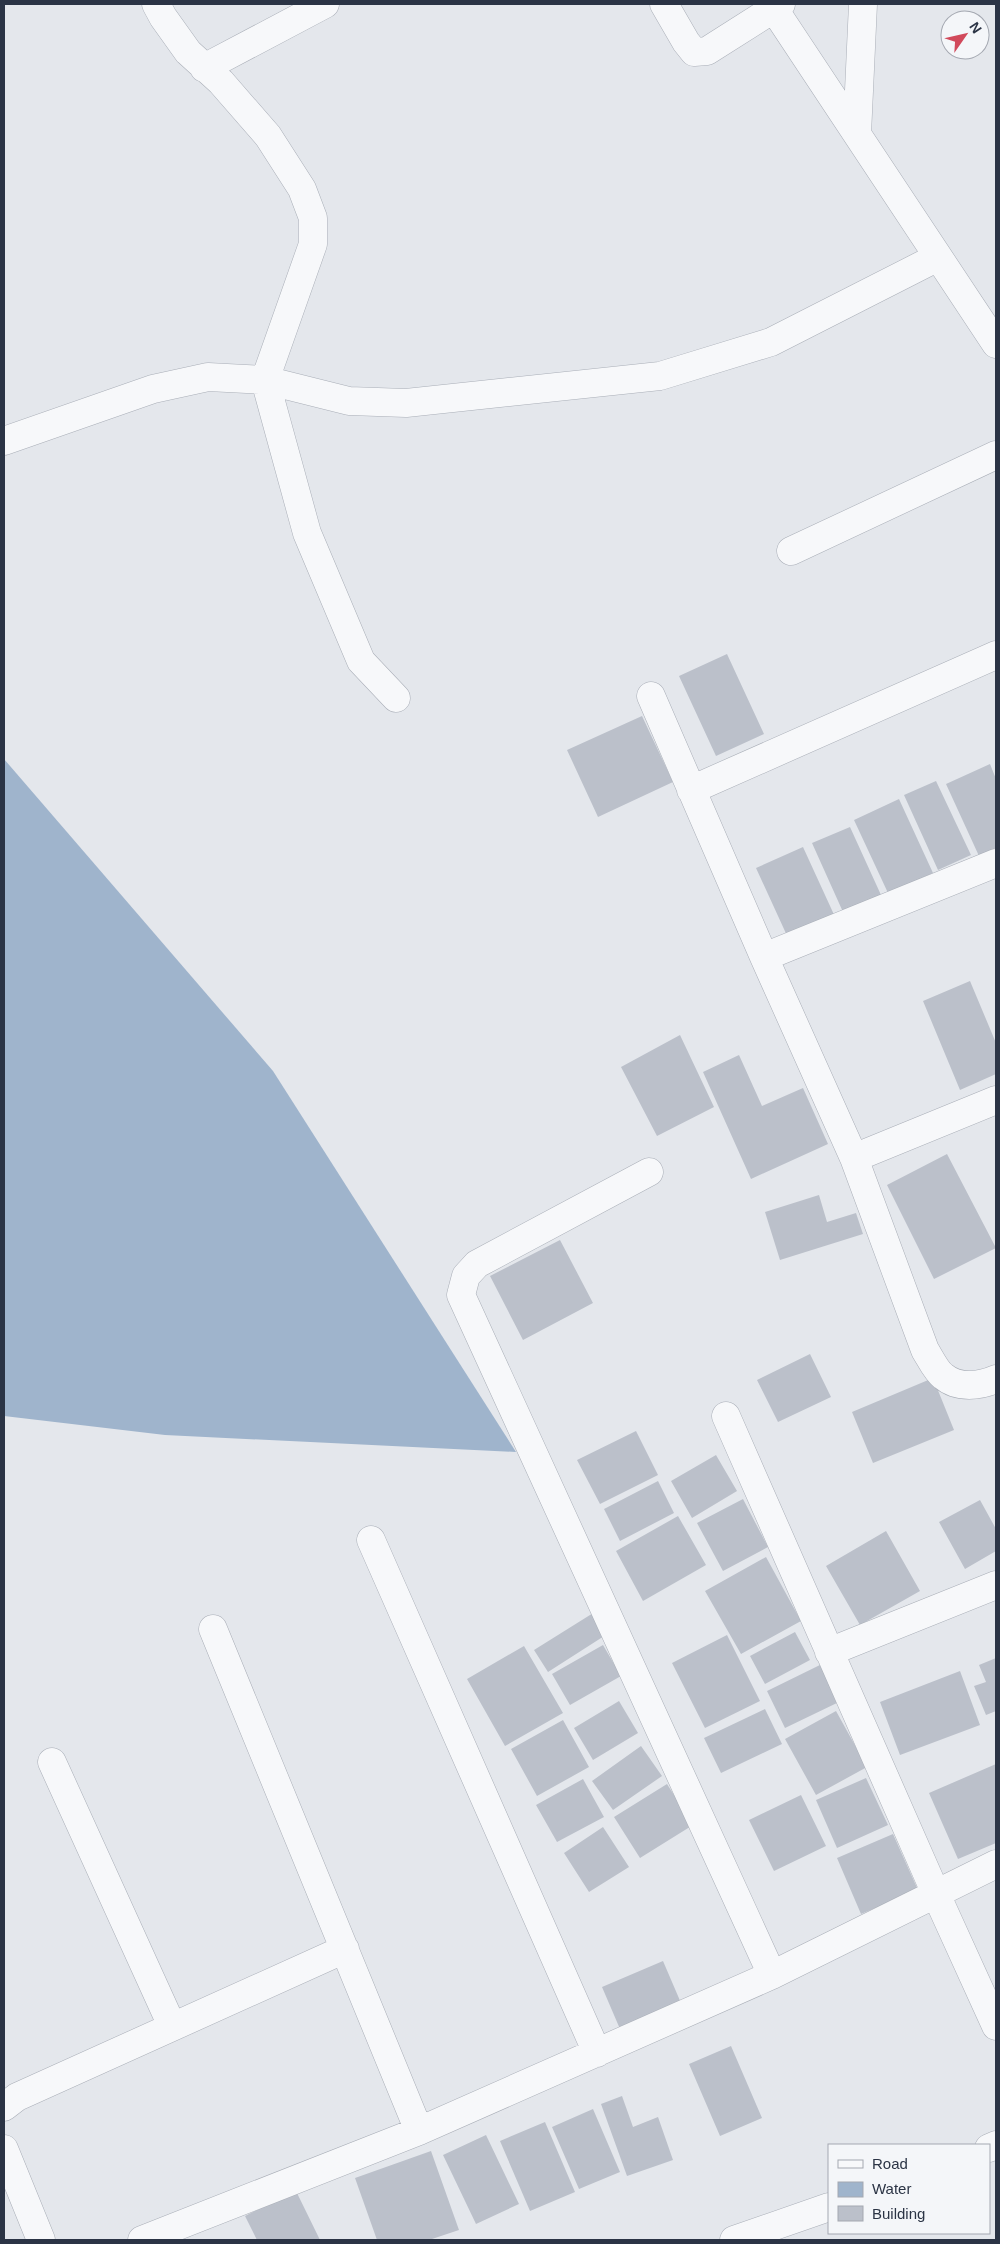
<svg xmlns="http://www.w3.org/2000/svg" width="1000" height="2244" font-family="Helvetica,sans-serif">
<rect width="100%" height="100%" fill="#e4e7ec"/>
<!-- water -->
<path fill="#9fb4cc" d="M4 759 273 1071 516 1452 165 1435 4 1416Z"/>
<!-- building -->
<path fill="#bbc0ca" d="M727 654 764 734 716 756 679 676Z
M642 716 673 782 598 817 567 750Z
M990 764 996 779V848L979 856 946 784Z
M936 781 971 855 938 870 904 795Z
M899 799 933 873 888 893 854 820Z
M850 827 881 895 843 912 812 843Z
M803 847 836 919 789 940 756 868Z
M970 981 996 1043V1074L960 1090 923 1001Z
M680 1035 714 1107 657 1136 621 1067Z
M739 1055 762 1106 803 1088 828 1144 751 1179 703 1072Z
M947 1154 996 1248 934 1279 887 1185Z
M819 1195 827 1222 856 1213 863 1234 780 1260 765 1212Z
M560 1240 593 1303 523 1340 490 1276Z
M810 1354 831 1397 778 1422 757 1380Z
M933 1378 954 1430 873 1463 852 1412Z
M636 1431 658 1475 600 1504 577 1460Z
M716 1455 737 1491 692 1518 671 1481Z
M658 1481 674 1513 620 1541 604 1509Z
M743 1499 768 1547 723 1571 697 1523Z
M980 1500 996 1529V1551L965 1569 939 1522Z
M678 1516 706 1565 643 1601 616 1551Z
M886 1531 920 1591 860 1625 826 1566Z
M766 1557 801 1621 741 1654 705 1591Z
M598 1610 612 1631 548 1672 534 1650Z
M795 1632 810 1660 765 1684 750 1656Z
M727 1635 760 1701 705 1728 672 1663Z
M603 1645 621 1676 570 1705 552 1674Z
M524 1646 563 1713 505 1746 467 1679Z
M996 1658V1711L986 1715 974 1686 986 1682 979 1665Z
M822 1664 839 1702 785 1728 767 1691Z
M960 1671 980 1725 900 1755 880 1702Z
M619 1701 638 1733 593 1760 574 1728Z
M765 1709 782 1744 721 1773 704 1738Z
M836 1711 867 1767 816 1795 785 1739Z
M563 1720 589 1767 537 1796 511 1749Z
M641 1746 662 1776 613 1810 592 1781Z
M996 1764V1843L958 1859 929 1793Z
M866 1778 888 1825 837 1848 816 1800Z
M583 1779 604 1817 557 1842 536 1805Z
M667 1784 693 1825 640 1858 614 1817Z
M801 1795 826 1846 774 1871 749 1820Z
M603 1827 629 1867 589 1892 564 1853Z
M893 1834 918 1890 861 1914 837 1858Z
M663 1961 684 2010 623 2036 602 1987Z
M731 2046 762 2118 720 2136 689 2064Z
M622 2096 633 2127 658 2117 673 2160 627 2176 601 2104Z
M593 2109 620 2172 579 2189 552 2127Z
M545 2122 575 2192 530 2211 500 2141Z
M486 2135 519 2204 476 2224 443 2155Z
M431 2151 459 2230 429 2240H377L355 2178Z
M296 2191 320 2240H257L245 2216Z"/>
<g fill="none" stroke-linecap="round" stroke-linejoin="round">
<!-- minor casing -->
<g stroke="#a9aeb7" stroke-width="29">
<path id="minor" d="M156 4 163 17 188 52 221 82 268 136 302 189 313 218V244L265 380 307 533 361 661 396 698
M664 4 686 42 694 52 707 51 781 4
M774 9 996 344
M204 68 325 4
M857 134 863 4
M4 441 153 389 208 377 265 380 349 401 406 403 660 376 771 342 938 257
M791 551 996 455
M651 696 764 957 854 1158 925 1350C930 1358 936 1371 943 1376 958 1389 980 1386 996 1379
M691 790 996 655
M764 957 996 863
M854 1158 996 1100
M649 1172 477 1264 466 1276 461 1295 772 1975
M726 1416 936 1894 996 2026
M371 1540 597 2053
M213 1629 419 2131
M829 1652 996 1585
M52 1762 172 2026
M4 2107 17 2097 345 1949
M989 2148 996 2145
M4 2149 41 2240
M142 2240 419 2131 772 1975 996 1864
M734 2240 829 2207"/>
</g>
<!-- minor -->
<use href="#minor" stroke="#f7f8fa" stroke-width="28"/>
</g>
<!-- border -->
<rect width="1000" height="2244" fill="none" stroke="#2b3445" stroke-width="10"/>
<!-- legend -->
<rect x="828" y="2144" width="162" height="90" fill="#f4f6f9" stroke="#a4a8b1"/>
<rect x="838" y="2160" width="25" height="8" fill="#f7f8fa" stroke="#a4a8b1"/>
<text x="872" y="2169" font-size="15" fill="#2b3445">Road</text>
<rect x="838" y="2182" width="25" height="15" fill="#9fb4cc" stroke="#a4a8b1"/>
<text x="872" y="2194" font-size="15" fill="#2b3445">Water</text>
<rect x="838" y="2206" width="25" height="15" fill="#bbc0ca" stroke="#a4a8b1"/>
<text x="872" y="2219" font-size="15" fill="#2b3445">Building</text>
<!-- north arrow -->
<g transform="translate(965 35) rotate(56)"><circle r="24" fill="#f4f6f9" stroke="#a4a8b1"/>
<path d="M0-4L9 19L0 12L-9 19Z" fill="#d1495b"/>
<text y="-8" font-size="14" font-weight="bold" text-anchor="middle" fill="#2b3445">N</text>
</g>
</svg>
